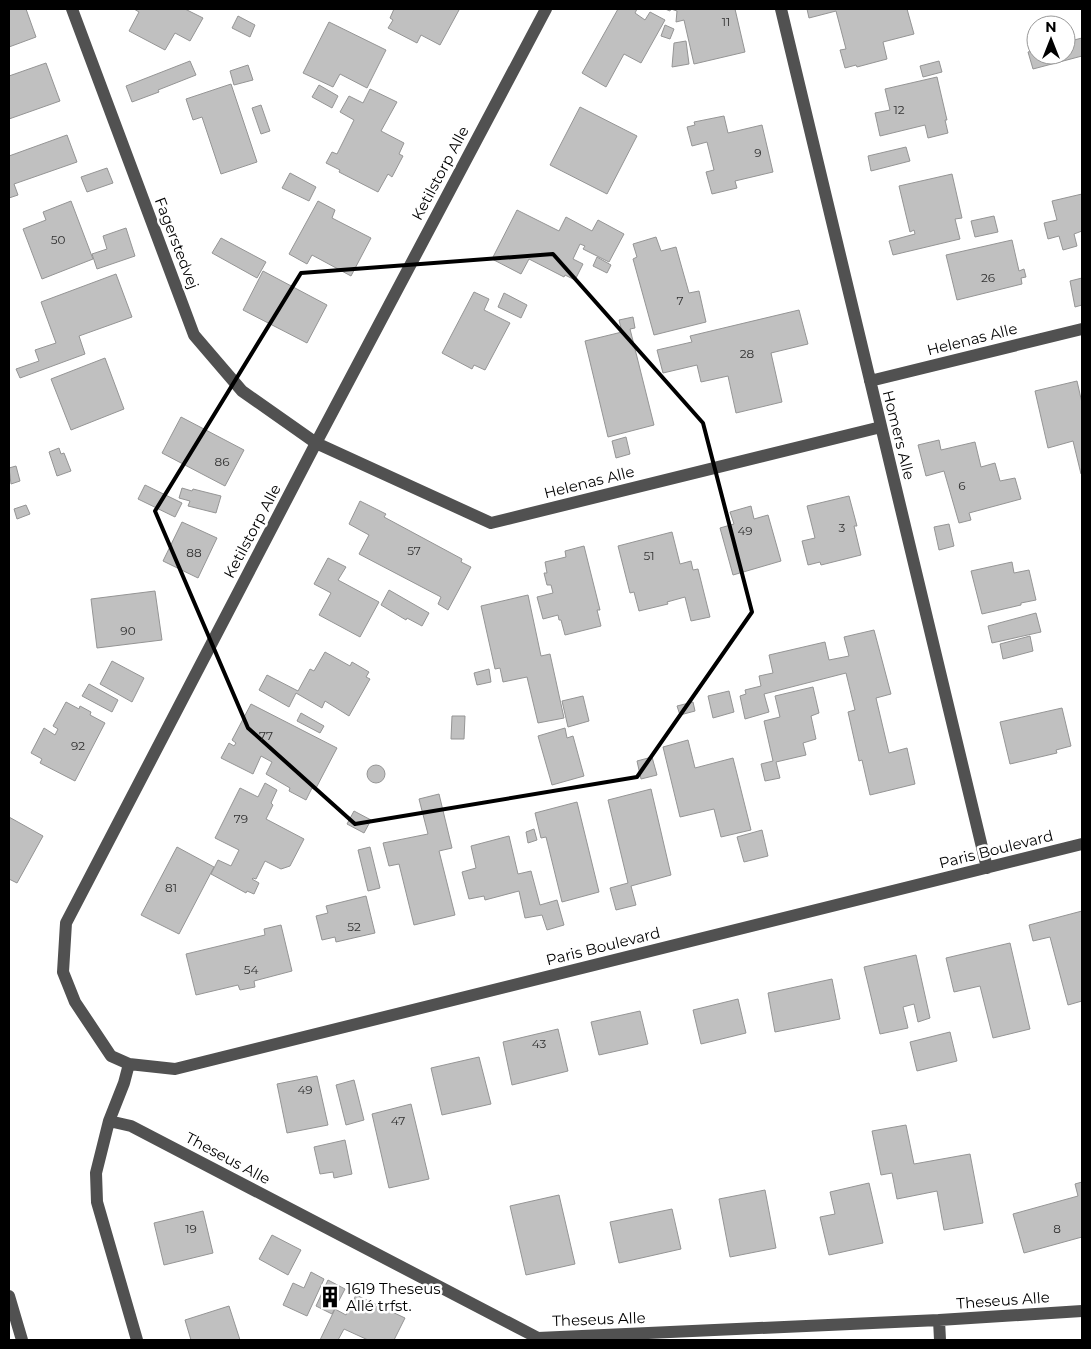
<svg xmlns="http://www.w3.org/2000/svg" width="1091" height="1349" font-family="Montserrat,sans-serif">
<rect width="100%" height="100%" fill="#fff"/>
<!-- building -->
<path fill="#c0c0c0" stroke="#959595" d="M9 9H26L36 37 9 47Z
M134 9H185L203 18 190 41 175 33 165 50 129 31 139 12Z
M394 9H456L459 10 440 45 421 35 417 43 388 28 393 20 390 18Z
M618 9H637L635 13 645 20 650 12 665 20 641 63 624 54 606 87 582 73Z
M665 9H735L745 52 694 64 684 20 676 22 677 11 671 9 670 11Z
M807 9H907L914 34 883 42 887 59 857 67 856 65 845 68 840 50 846 49 836 11 809 18Z
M238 16 255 25 250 37 232 28Z
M329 22 386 50 367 88 340 74 333 87 303 73Z
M665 25 674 29 670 39 661 36Z
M1082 38V56L1033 69 1028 52 1036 50V55H1066V42Z
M686 41 689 64 672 67 674 43Z
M190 61 196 75 158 90 159 92 132 102 126 86Z
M939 61 942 72 923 77 920 66Z
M46 63 60 101 9 119V76Z
M248 65 253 80 234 85 230 71Z
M937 77 947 120H945L948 133 928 138 925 125 880 136 875 113 890 110 885 89Z
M231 84 257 162 221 174 202 117 193 120 186 99Z
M319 85 338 96 332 108 312 97Z
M370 89 397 102 381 131 404 143 399 154 403 156 392 177 388 174 378 192 339 172 340 170 326 163 332 152 337 154 354 120 340 112 349 96 363 103Z
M261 105 270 131 261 134 252 108Z
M580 107 637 136 607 194 550 165Z
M724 116 728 133 762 125 773 172 735 181 737 188 712 194 706 172 714 170 707 142 692 146 687 127 695 125 694 122Z
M67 135 77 162 14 184 18 195 9 198V156Z
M906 147 910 161 871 171 868 156Z
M107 168 113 183 87 192 81 177Z
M290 173 316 187 309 201 282 188Z
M952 174 962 218 955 219 960 239 893 255 889 241 915 234 914 230 910 232 899 186Z
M1082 194V231L1074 234 1077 246 1063 250 1059 236 1048 239 1044 223 1057 220 1052 201Z
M71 201 93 259 42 279 23 229 46 220 43 212Z
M318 201 335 210 332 218 371 238 351 276 312 255 307 264 289 254Z
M517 210 559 231 566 217 592 231 598 220 624 234 609 262 583 249 585 246 580 244 573 259 583 264 575 280 565 275 564 277 529 259 521 274 492 259Z
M994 216 998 232 975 237 971 221Z
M126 228 135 256 97 269 92 254 107 249 103 236Z
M656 237 661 251 676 247 689 293 699 291 706 322 654 335 633 259 637 257 633 244Z
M221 238 266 262 257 278 212 253Z
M1012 240 1019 271 1024 269 1026 277 1021 278 1022 284 957 300 946 255Z
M597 257 611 265 607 273 593 266Z
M263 271 327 305 307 343 243 310Z
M116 274 132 317 79 336 85 354 20 378 16 369 39 361 35 350 56 343 41 302Z
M1082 278V305L1075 307 1070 281Z
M474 292 489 299 484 310 510 323 485 370 474 365 472 369 442 353Z
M504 293 527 305 521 318 498 307Z
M799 310 808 344 771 353 782 402 736 413 728 376 701 382 697 365 663 373 657 350 692 342 690 336Z
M633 317 635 328 630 329 654 425 608 437 585 341 622 332 619 320Z
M105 358 124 409 71 430 51 379Z
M1077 381 1082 403V474H1081L1073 441 1048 448 1035 391Z
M181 417 244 450 225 486 162 453Z
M626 437 630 454 616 458 612 441Z
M939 440 941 450 975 442 981 467 995 463 1000 481 1015 478 1021 499 969 513 971 520 959 523 944 471 926 476 918 445Z
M59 448 61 454 64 453 71 471 57 476 49 452Z
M16 466 20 481 11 484 9 468Z
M145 485 182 503 175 517 138 499Z
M182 488 192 491 193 489 221 496 216 513 188 506 190 501 179 498Z
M849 496 857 526H854L861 555 821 565 820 562 808 565 802 541 815 538 807 506Z
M360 501 386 514 384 517 462 559 461 562 471 567 448 610 438 604 441 597 359 554 369 535 349 524Z
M26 505 30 514 17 519 14 509Z
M751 506 754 519 768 515 781 561 733 575 720 528 734 524 730 512Z
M182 522 217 538 198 578 163 561Z
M949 524 954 546 939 550 934 527Z
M672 532 680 564 691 561 693 570 698 569 710 617 691 621 685 597 667 602 668 604 639 611 634 592 630 593 618 546Z
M584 546 600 610H597L601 626 565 635 561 620H559L558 615 543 619 537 597 553 593 551 585H547L544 573H547L545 562 566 557 565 551Z
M328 558 346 567 338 580 379 602 360 637 319 615 331 593 314 584Z
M1012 562 1014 573 1029 570 1036 600 1021 603V605L982 614 971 571Z
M389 590 429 613 422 626 407 618 406 620 381 605Z
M155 591 162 640 97 648 91 599Z
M528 595 541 656 550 654 564 718 538 723 527 677 503 682 500 668 495 669 481 606Z
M1036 613 1041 632 992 643 988 626Z
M874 630 891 694 876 698 889 753 907 748 915 784 870 795 862 760 859 761 848 712 855 710 846 673 764 694 769 712 745 719 740 696 746 694 745 690 761 686 759 676 773 673 769 655 825 642 829 660 849 656 844 637Z
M1030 636 1033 651 1003 659 1000 644Z
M325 652 350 666 352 662 369 672 366 677 370 679 349 716 325 701 322 708 296 693 289 707 259 690 267 675 298 691 310 669 314 671Z
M112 661 144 678 132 702 100 684Z
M489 669 491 682 477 685 474 673Z
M89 684 118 700 112 712 82 696Z
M813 687 819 713 811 716 816 739 803 743 806 755 776 762 780 778 765 781 761 764 773 761 764 721 780 717 775 696Z
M729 691 734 712 713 718 708 696Z
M583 696 589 721 568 727 562 701Z
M66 702 79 709 80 706 91 712 90 715 105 723 75 781 40 763 42 759 31 753 44 728 55 735 58 729 53 726Z
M693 702 695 711 680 715 677 706Z
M251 704 337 748 315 790 312 788 306 800 289 791 290 788 266 774 272 762 261 756 253 774 221 758 229 743 234 746 236 743 232 740Z
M1062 708 1071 746 1056 750 1057 753 1010 764 1000 722Z
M301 713 324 726 320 733 297 721Z
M452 716H465L464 739H451Z
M565 728 567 738 573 736 584 776 552 785 538 736Z
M688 740 695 768 733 758 751 830 721 837 714 809 680 817 663 747Z
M652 757 657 775 641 779 637 761Z
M367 774a9 9 0 1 1 18 0a9 9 0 1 1-18 0Z
M265 783 277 790 271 803 273 805 266 819 304 839 290 866 281 869 265 861 256 879 253 878 252 879 259 883 254 894 247 891 246 893 211 874 218 860 231 866 239 850 215 838 240 788 258 797Z
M651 789 671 875 631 886 636 905 616 910 610 888 628 883 608 800Z
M439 794 452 848 439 851 455 915 414 925 399 864 389 866 383 843 428 834 419 799Z
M577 802 599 892 562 902 546 837 541 838 535 813Z
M354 811 371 820 364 833 347 824Z
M9 817 43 836 17 883 9 879Z
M534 829 537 840 528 843 526 832Z
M762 830 768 856 744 862 737 837Z
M509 836 518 874 531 871 540 905 557 900 564 925 547 930 542 915 525 918 519 891 485 900 484 896 469 899 462 872 476 868 471 846Z
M177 847 214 867 179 934 141 915Z
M370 847 380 888 368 891 358 850Z
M366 896 375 933 336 942 335 937 322 940 316 916 328 913 326 906Z
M1082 911V1001L1068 1005 1050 937 1033 941 1029 925Z
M281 925 292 971 254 981 255 987 240 990 238 985 196 995 186 954 265 935 264 929Z
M1010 943 1030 1029 993 1038 980 986 954 992 946 958Z
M916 955 930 1018 918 1022 914 1004 903 1007 908 1028 880 1034 864 967Z
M832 979 840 1019 775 1032 768 993Z
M738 999 746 1033 701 1044 693 1010Z
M640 1011 648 1044 599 1055 591 1022Z
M558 1029 568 1071 512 1085 503 1042Z
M950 1032 957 1061 917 1071 910 1042Z
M479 1057 491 1104 442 1115 431 1068Z
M317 1076 328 1125 287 1133 277 1084Z
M354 1080 364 1120 346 1125 336 1085Z
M411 1104 429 1179 389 1188 372 1114Z
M906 1125 914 1164 970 1154 983 1223 944 1230 937 1191 897 1199 892 1173 881 1175 872 1131Z
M345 1140 352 1174 334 1178 333 1172 320 1174 314 1147Z
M1082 1182V1237L1024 1253 1013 1214 1078 1196 1075 1184Z
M869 1183 883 1243 829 1255 820 1217 835 1214 830 1192Z
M765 1190 776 1248 730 1257 719 1199Z
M559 1195 575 1264 526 1275 510 1206Z
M672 1209 681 1249 619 1263 610 1222Z
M203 1211 213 1253 164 1265 154 1223Z
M272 1235 301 1250 288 1275 259 1259Z
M311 1272 324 1279 307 1316 283 1305 293 1283 304 1288Z
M328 1280 345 1289 332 1314 316 1306Z
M356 1295 405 1318 394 1340H368L344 1329 338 1340H320L335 1309 346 1315Z
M229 1306 240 1340H191L185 1320Z"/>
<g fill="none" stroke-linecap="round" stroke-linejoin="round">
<!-- minor -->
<path stroke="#515151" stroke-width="12" d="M72 9 194 335 242 391 316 443 491 523 881 427
M546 9 316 443 66 923 63 972 75 1002 111 1056 129 1064 175 1069 1082 844
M781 9 987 868
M870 381 1082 329
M129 1064 124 1083 109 1121 96 1173 97 1202 137 1340
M109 1121 131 1126 538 1338 939 1320 1082 1311
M9 1296 22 1340
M939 1320 940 1340"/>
</g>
<!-- marked area -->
<path fill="none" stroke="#000" stroke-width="4" stroke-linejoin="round" d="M553 254 703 423 752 612 637 777 355 824 248 728 155 511 301 273Z"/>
<!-- icons -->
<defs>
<g id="building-bare" transform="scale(1.725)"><path d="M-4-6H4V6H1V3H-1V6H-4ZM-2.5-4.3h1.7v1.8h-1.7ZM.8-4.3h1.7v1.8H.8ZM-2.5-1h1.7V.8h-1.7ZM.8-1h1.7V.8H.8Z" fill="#000" stroke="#fff" stroke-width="2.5" paint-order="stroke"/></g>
</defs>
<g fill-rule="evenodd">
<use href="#building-bare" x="330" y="1297"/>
</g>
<g text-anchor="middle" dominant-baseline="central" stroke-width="5" stroke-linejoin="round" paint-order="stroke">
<!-- number labels -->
<g font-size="12" fill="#303030">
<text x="726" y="21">11</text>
<text x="899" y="109">12</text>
<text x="758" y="152">9</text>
<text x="58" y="239">50</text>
<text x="988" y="277">26</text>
<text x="680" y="300">7</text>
<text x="747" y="353">28</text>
<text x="222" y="461">86</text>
<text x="962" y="485">6</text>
<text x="842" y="527">3</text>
<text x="745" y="530">49</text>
<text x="414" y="550">57</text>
<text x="194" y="552">88</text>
<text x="649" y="555">51</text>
<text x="128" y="630">90</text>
<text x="266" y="735">77</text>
<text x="78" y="745">92</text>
<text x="241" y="818">79</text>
<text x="171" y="887">81</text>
<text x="354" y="926">52</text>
<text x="251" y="969">54</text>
<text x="539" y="1043">43</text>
<text x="305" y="1089">49</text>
<text x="398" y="1120">47</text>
<text x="191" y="1228">19</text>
<text x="1057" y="1228">8</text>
</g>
<!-- street labels -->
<g font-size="15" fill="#000" stroke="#fff">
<text transform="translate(440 173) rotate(-62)">Ketilstorp Alle</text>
<text transform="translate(177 243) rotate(69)">Fagerstedvej</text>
<text transform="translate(972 339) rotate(-14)">Helenas Alle</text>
<text transform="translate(899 435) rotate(76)">Homers Alle</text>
<text transform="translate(589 482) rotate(-14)">Helenas Alle</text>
<text transform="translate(252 531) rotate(-62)">Ketilstorp Alle</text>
<text transform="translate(996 849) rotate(-14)">Paris Boulevard</text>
<text transform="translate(603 946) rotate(-14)">Paris Boulevard</text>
<text transform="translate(228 1158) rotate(28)">Theseus Alle</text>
<text transform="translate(1003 1300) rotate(-4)">Theseus Alle</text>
<text transform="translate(599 1319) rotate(-2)">Theseus Alle</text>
</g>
<!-- poi labels -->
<g font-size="15" fill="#000" stroke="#fff" text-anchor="start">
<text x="346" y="1288">1619 Theseus<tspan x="346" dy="17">Allé trfst.</tspan></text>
</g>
</g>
<!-- border -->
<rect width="1091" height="1349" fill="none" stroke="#000000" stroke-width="20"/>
<!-- north arrow -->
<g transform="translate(1051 40)"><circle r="24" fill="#ffffff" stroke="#999999"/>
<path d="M0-4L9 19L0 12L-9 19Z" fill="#000000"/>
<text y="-8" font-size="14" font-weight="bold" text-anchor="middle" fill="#000000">N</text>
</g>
</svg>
